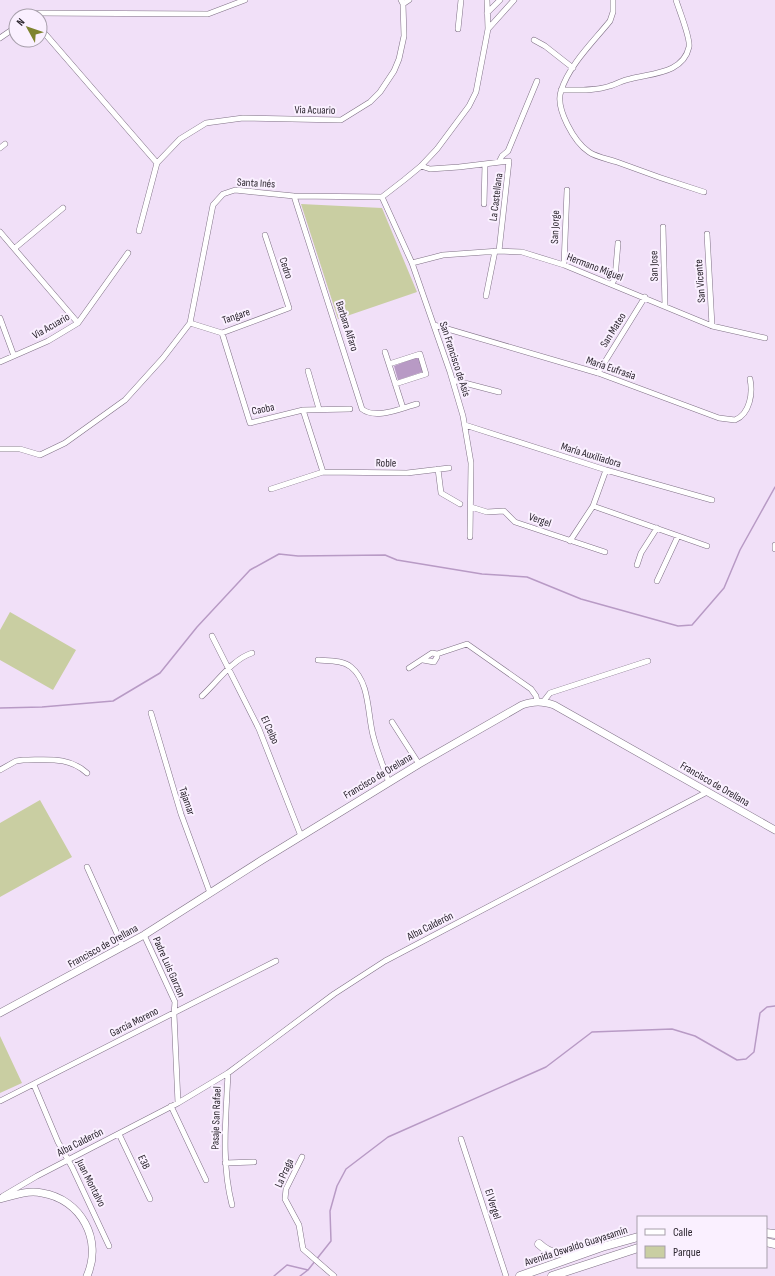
<svg xmlns="http://www.w3.org/2000/svg" width="775" height="1276" font-family="'Sofia Sans Condensed',sans-serif">
<rect width="100%" height="100%" fill="#f1e0f8"/>
<!-- green -->
<path fill="#c9cea2" d="M301 204 382 208 417 292 338 319Z
M10 612 76 650 53 690 0 660V630Z
M40 800 72 857 0 897V823Z
M0 1036 22 1083 0 1093Z"/>
<!-- water -->
<path fill="#b89ac5" d="M420 356 425 371 398 380 394 366Z"/>
<g fill="none" stroke-linecap="round" stroke-linejoin="round">
<!-- stream -->
<path stroke="#b89ac5" stroke-width="1.5" d="M0 708 42 707 113 701 160 673 197 627 250 570 279 554 298 556 385 555 397 560 482 574 527 577 581 599 678 626 692 625 724 588 740 550 775 487
M274 1276 287 1265 308 1270
M300 1276 308 1270 331 1241 330 1211 337 1186 346 1169 388 1137 546 1067 592 1032 672 1029 695 1036 737 1060 746 1059 754 1052 760 1013 767 1007 775 1006"/>
<!-- minor casing -->
<g stroke="#7f7085" stroke-width="6">
<path id="minor" d="M613 0V12L610 21C593 42 569 65 561 91 555 108 574 142 589 152 596 157 608 159 617 162 646 173 675 183 704 192
M403 4 409 0
M33 13 208 14 245 0
M487 13 500 0
M40 28 157 163
M458 29 461 0
M488 29 514 0
M0 38 16 27
M534 40 545 46 573 68
M561 90C577 90 595 91 610 86 617 84 623 80 630 79 651 73 683 74 689 47 691 39 679 10 676 0
M0 148 5 144
M499 162 502 156 508 151 537 81
M421 166 430 169 459 167 509 161 499 251
M294 196 362 409C376 420 401 408 417 404
M382 197 412 263 450 372 463 416 471 463 470 537
M484 204 485 164
M663 227 665 305
M139 231 157 163 180 139 206 123 243 118 341 120 370 102 380 92 394 71 399 59 404 36 403 4 401 0
M0 232 78 323
M707 234 712 326
M15 248 63 208
M412 263 443 255 499 251 522 252 564 265 712 326 765 338
M564 265 567 190
M612 284 615 278 618 243
M486 296 495 251
M0 318 14 356
M190 323 222 333 289 308 265 235
M434 325 598 373 719 418 735 420C750 414 753 393 750 379
M222 333 250 423 303 410 350 409
M385 352 403 408
M0 362 48 341 78 323 128 253
M389 364 420 354 426 374 395 384
M308 371 319 409
M598 373 645 297
M453 380 499 392
M303 410 323 472 407 473 449 468
M465 425 606 470 712 500
M0 449H20L40 455 65 443 125 400 163 358 190 323 213 205 223 194 235 190 294 196 382 197 404 180 421 166 437 149 469 106 476 92 488 29 487 0
M438 469 441 493 460 504
M271 489 323 472
M593 506 707 546
M471 507 487 512 504 511 515 522 605 552
M570 541 593 506 606 470
M775 545V549
M637 565 641 553 657 528
M657 581 678 536
M212 636 259 729 301 836
M318 660C329 661 342 660 351 667 371 683 367 717 374 739 378 754 384 768 389 783
M423 660 434 662 437 657V654
M409 668 432 653 437 654 467 644 531 689 536 696 537 701
M202 696C217 682 233 659 252 653
M543 702 550 693 648 661
M151 713 181 814 210 893
M392 722 419 764
M0 770 16 761 23 760C48 760 68 756 87 773
M87 867 123 947
M144 935 175 1002 174 1014 178 1103
M228 1073C226 1118 221 1162 232 1205
M34 1085 58 1142 72 1167 109 1246
M0 1101 276 961
M171 1106 206 1180
M119 1134 150 1199
M461 1139 506 1276
M302 1157 286 1189 285 1199 299 1225 303 1249 334 1276
M225 1163 254 1162
M3 1196 37 1176 178 1103 228 1073 334 994 385 961 707 792"/>
</g>
<!-- tertiary casing -->
<g stroke="#7f7085" stroke-width="8">
<path id="tertiary" d="M0 1013 144 935 262 860 419 764 522 705C534 701 542 701 554 705L775 830
M0 1199C14 1195 28 1190 42 1193 81 1199 103 1240 87 1276"/>
</g>
<!-- primary casing -->
<g stroke="#7f7085" stroke-width="9">
<path id="primary" d="M766 1233 775 1234
M766 1242 775 1244
M539 1244C557 1261 568 1250 589 1247
M520 1276 602 1247 638 1237
M552 1276 638 1248"/>
</g>
<!-- minor -->
<use href="#minor" stroke="#fff" stroke-width="5"/>
<!-- tertiary -->
<use href="#tertiary" stroke="#fff" stroke-width="7"/>
<!-- primary -->
<use href="#primary" stroke="#fff" stroke-width="8"/>
</g>
<g text-anchor="middle" dominant-baseline="central" stroke-width="4" stroke-linejoin="round" paint-order="stroke">
<!-- street labels -->
<g font-size="11" fill="#2b252e" stroke="#faf0ff">
<text transform="translate(315 110) rotate(1)">Via Acuario</text>
<text transform="translate(256 183) rotate(3)">Santa Inés</text>
<text transform="translate(496 197) rotate(-83)">La Castellana</text>
<text transform="translate(555 227) rotate(-88)">San Jorge</text>
<text transform="translate(654 266) rotate(-91)">San Jose</text>
<text transform="translate(595 267) rotate(21)">Hermano Miguel</text>
<text transform="translate(286 268) rotate(72)">Cedro</text>
<text transform="translate(700 281) rotate(-94)">San Vicente</text>
<text transform="translate(236 316) rotate(-19)">Tangare</text>
<text transform="translate(51 326) rotate(-30)">Via Acuario</text>
<text transform="translate(347 326) rotate(72)">Barbara Alfaro</text>
<text transform="translate(613 330) rotate(-58)">San Mateo</text>
<text transform="translate(455 359) rotate(72)">San Francisco de Asís</text>
<text transform="translate(611 368) rotate(19)">María Eufrasia</text>
<text transform="translate(263 409) rotate(-12)">Caoba</text>
<text transform="translate(591 455) rotate(17)">María Auxiliadora</text>
<text transform="translate(386 463) rotate(1)">Roble</text>
<text transform="translate(540 520) rotate(19)">Vergel</text>
<text transform="translate(270 730) rotate(66)">El Ceibo</text>
<text transform="translate(378 776) rotate(-31)">Francisco de Orellana</text>
<text transform="translate(715 784) rotate(30)">Francisco de Orellana</text>
<text transform="translate(187 801) rotate(71)">Tajamar</text>
<text transform="translate(430 926) rotate(-27)">Alba Calderón</text>
<text transform="translate(103 946) rotate(-29)">Francisco de Orellana</text>
<text transform="translate(169 967) rotate(66)">Padre Luis Garzon</text>
<text transform="translate(134 1022) rotate(-27)">García Moreno</text>
<text transform="translate(216 1118) rotate(-88)">Pasaje San Rafael</text>
<text transform="translate(80 1142) rotate(-27)">Alba Calderón</text>
<text transform="translate(144 1162) rotate(65)">E3B</text>
<text transform="translate(284 1173) rotate(-66)">La Praga</text>
<text transform="translate(91 1183) rotate(63)">Juan Montalvo</text>
<text transform="translate(493 1204) rotate(72)">El Vergel</text>
<text transform="translate(576 1246) rotate(-18)">Avenida Oswaldo Guayasamín</text>
</g>
</g>
<!-- legend -->
<rect x="637" y="1216" width="130" height="52" fill="#faf0ff" stroke="#a79fab"/>
<rect x="645" y="1229" width="20" height="6" fill="#ffffff" stroke="#a79fab"/>
<text x="673" y="1236" font-size="12" fill="#2b252e">Calle</text>
<rect x="645" y="1246" width="20" height="12" fill="#c9cea2" stroke="#a79fab"/>
<text x="673" y="1256" font-size="12" fill="#2b252e">Parque</text>
<!-- north arrow -->
<g transform="translate(28 28) rotate(310)"><circle r="19" fill="#faf0ff" stroke="#a79fab"/>
<path d="M0-3L7 15L0 10L-7 15Z" fill="#7e832e"/>
<text y="-6" font-size="11" font-weight="bold" text-anchor="middle" fill="#2b252e">N</text>
</g>
</svg>
